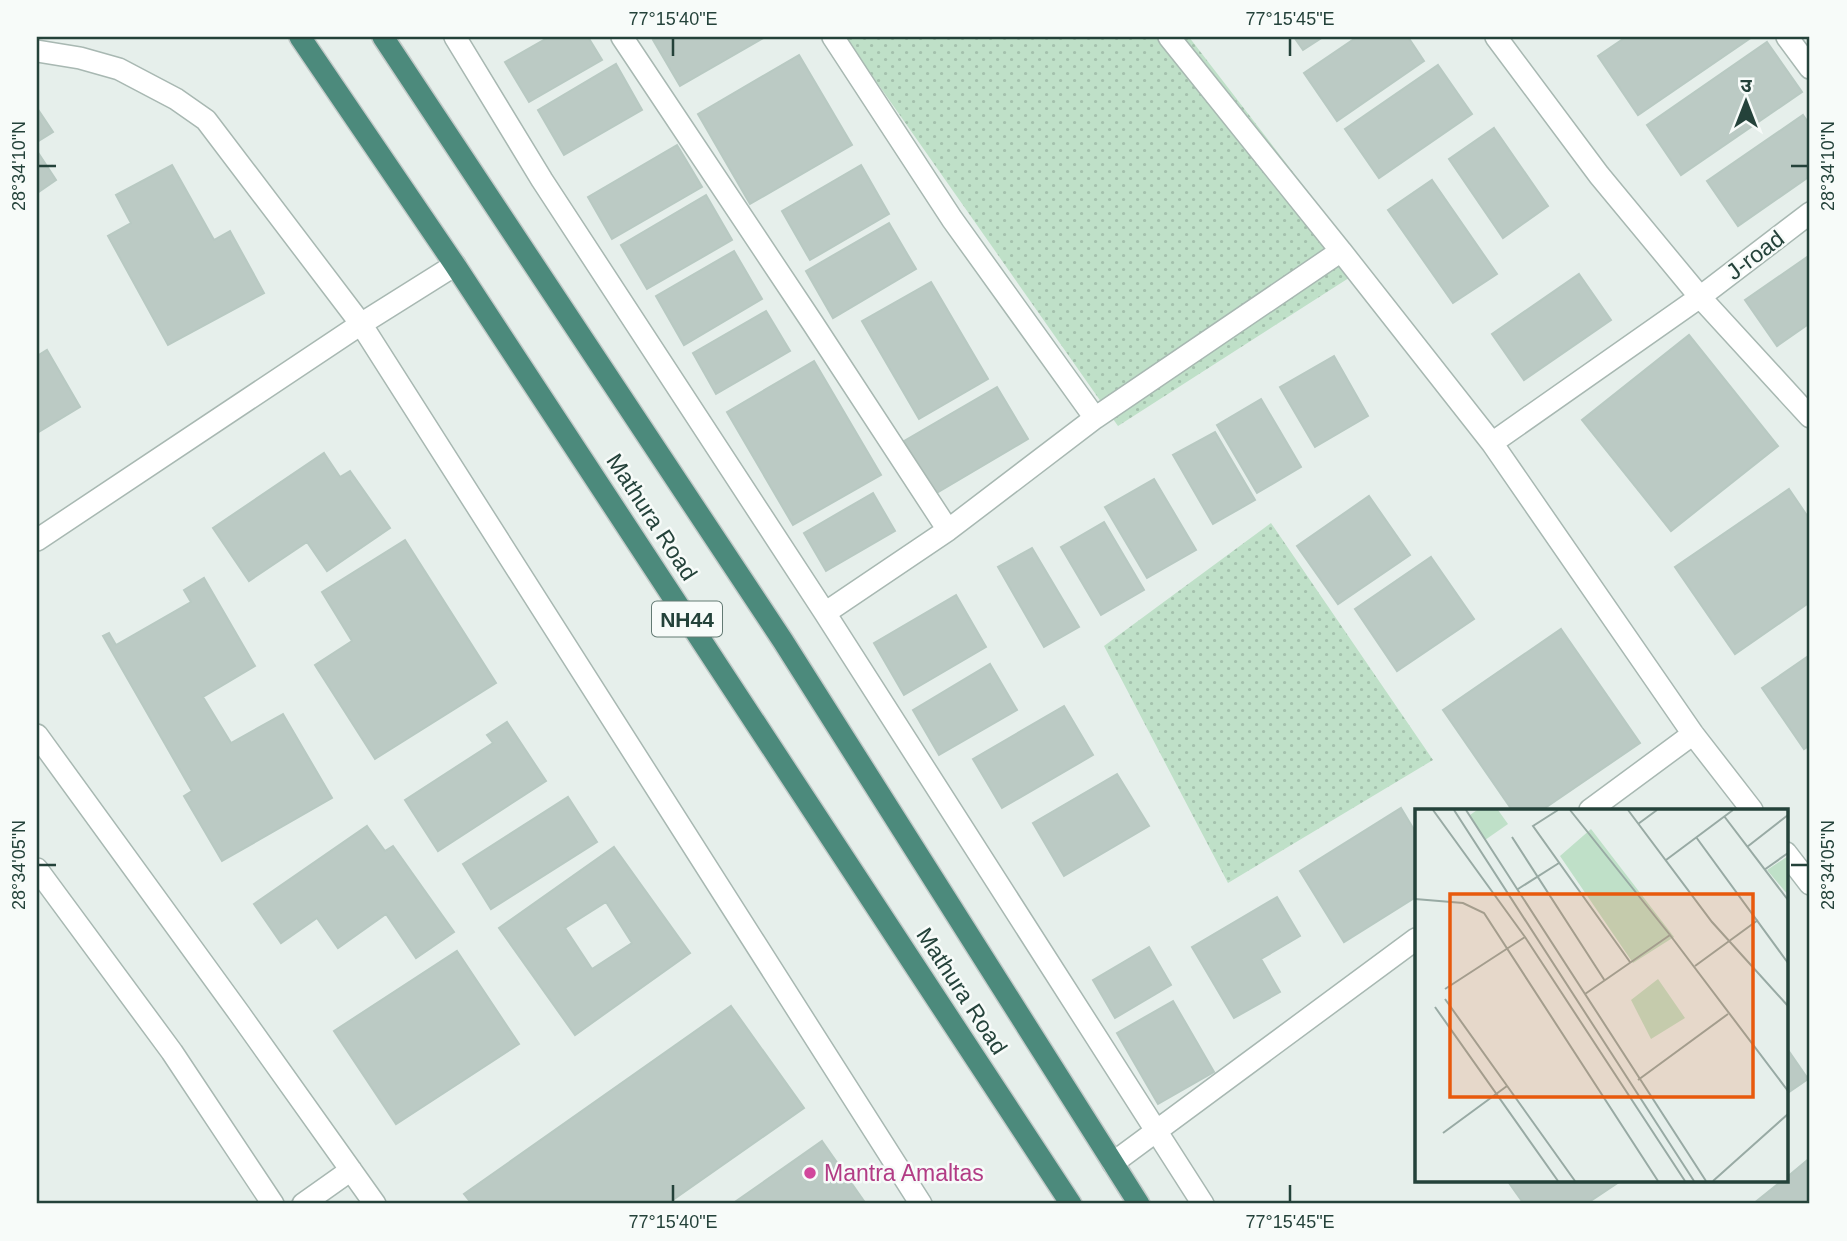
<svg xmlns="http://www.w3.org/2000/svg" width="1847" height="1241" font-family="Helvetica,'Noto Sans Devanagari',sans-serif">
<defs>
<pattern id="grass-dots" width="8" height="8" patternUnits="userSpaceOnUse" patternTransform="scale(1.75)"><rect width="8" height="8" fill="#bfe0c8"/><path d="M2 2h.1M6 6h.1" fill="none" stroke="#a4c1ad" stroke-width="1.8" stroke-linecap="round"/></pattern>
</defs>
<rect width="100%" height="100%" fill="#e6efeb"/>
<!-- grass -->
<path fill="url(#grass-dots)" d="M845 37H1189L1366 267 1118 426Z
M1271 523 1433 760 1228 883 1104 646Z"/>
<!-- building -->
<path fill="#bbcac4" stroke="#b8c9c2" stroke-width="2" fill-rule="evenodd" d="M549 37H588L602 60 529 102 505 62Z
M659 37H765L680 86 653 40Z
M1294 37H1323L1303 50Z
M1357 37H1408L1424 61 1337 121 1304 73Z
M1626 37H1752L1638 115 1598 56Z
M1767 42 1802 92 1681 175 1647 125Z
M799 55 852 145 750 204 698 114Z
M616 64 642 110 564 155 538 110Z
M1438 65 1472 114 1379 178 1345 129Z
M37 108 53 132 37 142Z
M1803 115 1810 125V176L1738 226 1707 181Z
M1494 128 1548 206 1503 238 1449 159Z
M677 145 702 187 612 239 588 197Z
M37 151 56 180 37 193Z
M172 165 214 240 230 231 264 293 168 345 108 236 131 223 116 195Z
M861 165 889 214 810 260 782 211Z
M1432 180 1497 274 1453 303 1388 210Z
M706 195 732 240 647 289 621 245Z
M889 223 916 269 833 318 806 271Z
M734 251 762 299 684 345 656 296Z
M1810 255V323L1777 346 1745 300Z
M1579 274 1611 320 1524 380 1492 334Z
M931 282 988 379 919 419 862 321Z
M766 311 790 351 716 394 693 353Z
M1689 335 1778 446 1671 531 1582 420Z
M47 350 80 407 37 433V356Z
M1334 356 1368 416 1315 447 1280 387Z
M814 361 881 475 793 525 727 412Z
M997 387 1028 439 935 494 904 441Z
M1261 399 1301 467 1257 493 1217 425Z
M1215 432 1255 500 1213 524 1173 455Z
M324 453 340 477 350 471 390 528 327 571 307 542 249 581 213 528Z
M1154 479 1196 550 1147 578 1105 507Z
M1789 489 1810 520V602L1735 654 1675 567Z
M873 493 895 531 826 571 804 533Z
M1369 496 1410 555 1338 604 1297 546Z
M1104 522 1144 590 1101 615 1061 547Z
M405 540 496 683 375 759 315 665 352 641 322 592Z
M1032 548 1079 627 1044 647 998 567Z
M1431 557 1474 619 1397 671 1355 609Z
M204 578 255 666 203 697 231 743 283 714 332 798 222 861 184 796 192 791 103 636 109 633 116 645 191 602 184 590Z
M956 595 986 647 904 695 874 643Z
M1561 629 1640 743 1542 810H1512L1443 710Z
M1810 655V745L1804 749 1762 688Z
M990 664 1017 710 939 755 913 710Z
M1064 706 1093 755 1002 808 973 759Z
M507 722 546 781 438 851 405 800 493 743 487 735Z
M1117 774 1149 826 1064 876 1033 823Z
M568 797 597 842 491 909 463 864Z
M1401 808 1416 833V897L1344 942 1300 871Z
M367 826 385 851 393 846 454 932 416 958 386 914 338 948 317 918 281 943 254 904Z
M614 847 690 953 575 1035 499 928ZM606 902 632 943 592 969 565 928Z
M1277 897 1300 936 1261 959 1280 992 1234 1018 1192 947Z
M1149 947 1171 985 1115 1018 1093 980Z
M457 951 519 1044 396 1124 334 1031Z
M1173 1001 1214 1072 1158 1104 1117 1033Z
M731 1006 804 1108 667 1204H472L464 1194Z
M1786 1047 1808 1079 1786 1094Z
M822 1141 866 1204H732Z
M1810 1158V1204H1753L1783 1180H1786V1178Z
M1507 1180H1622L1586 1204H1524Z"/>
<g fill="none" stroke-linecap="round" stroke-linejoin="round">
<!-- minor casing -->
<g stroke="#a8b8b2" stroke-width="24">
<path id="minor" d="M455 37 542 180 825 613 1203 1204
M622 37 812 322 948 530
M833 37 952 219 1095 418
M1169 37 1341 251
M1496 37 1599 175 1700 297 1810 417
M1787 37 1810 68
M37 51 80 58 119 69 176 99 206 120 361 324 921 1204
M1492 443 1700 297 1810 213
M37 540 361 324 455 265
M825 613 948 530 1095 418 1341 251 1492 443 1693 734 1752 810
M37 735 239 1013 375 1204
M1590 810 1693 734
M1786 853 1810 884
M37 869 172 1052 273 1204
M1113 1163 1416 939
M303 1204 351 1170"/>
</g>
<!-- trunk casing -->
<g stroke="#c2cac8" stroke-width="24">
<path id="trunk" d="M300 37 455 265 1071 1204
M383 37 783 641 1139 1204"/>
</g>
<!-- minor -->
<use href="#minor" stroke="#fff" stroke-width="21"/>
<!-- trunk -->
<use href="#trunk" stroke="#4c8a7c" stroke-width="21"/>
</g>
<!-- ticks -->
<path fill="none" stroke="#24423a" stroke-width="2.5" d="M673 38V56M1290 38V56M38 166H56M1791 166H1808M38 865H56M1791 865H1808M673 1185V1202M1290 1185V1202"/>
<!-- markers -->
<circle fill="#d1479c" stroke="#f7fbf9" stroke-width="2.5" cx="810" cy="1173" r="7"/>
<g text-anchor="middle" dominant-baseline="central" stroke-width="5" stroke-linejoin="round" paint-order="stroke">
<!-- shield labels -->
<rect fill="#f7fbf9" stroke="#637a73" stroke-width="2" x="652" y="601.5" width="70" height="35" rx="5"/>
<g font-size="21" font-weight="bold" fill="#24423a">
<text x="687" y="619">NH44</text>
</g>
<!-- street labels -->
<g font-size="23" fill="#24423a" stroke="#f7fbf9">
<text transform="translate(1755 255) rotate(-37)">J-road</text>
<text transform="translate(652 517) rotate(57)">Mathura Road</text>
<text transform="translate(962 991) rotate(57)">Mathura Road</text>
</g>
<!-- hotel labels -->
<g font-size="23" fill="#b23c85" stroke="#f7fbf9" text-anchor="start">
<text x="824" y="1173">Mantra Amaltas</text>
</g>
</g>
<!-- overview -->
<g transform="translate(1415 809)">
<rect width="373" height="373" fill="#e6efeb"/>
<path d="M62 1H83L93 15 70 31 55 6ZM176 20 259 128 218 154 145 47ZM373 47V86L352 61ZM243 170 270 209 236 230 216 191Z" fill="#bfe0c8"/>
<path fill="none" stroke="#98aaa4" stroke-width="2" d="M18 1 110 128 270 372M39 1 279 372M51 1 291 372M143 1 118 17 215 153M155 1 255 126M213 1 297 113 373 197M309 7 373 91M223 15 242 1M97 28 190 172M281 28 373 154M332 38 373 6M251 51 318 1M349 61 373 44M103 80 144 54M0 90 48 94 69 104 243 372M280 157 343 111M30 180 110 128M170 185 255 126 373 282M30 190 160 372M20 198 143 372M223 271 313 205M28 324 92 277M298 372 373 305"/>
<path fill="#e8590c" fill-opacity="0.15" stroke="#e8590c" stroke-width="3.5" d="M35 85H338V288H35Z"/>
<rect width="373" height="373" fill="none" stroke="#24423a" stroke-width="3.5"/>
</g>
<!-- border -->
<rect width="1847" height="1241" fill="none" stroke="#f7fbf9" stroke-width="77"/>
<!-- north arrow -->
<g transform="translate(1746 102)" stroke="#f7fbf9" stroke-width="5" paint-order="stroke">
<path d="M0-5L12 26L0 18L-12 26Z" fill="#24423a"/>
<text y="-10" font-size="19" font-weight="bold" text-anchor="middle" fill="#24423a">उ</text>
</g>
<rect x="38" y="38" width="1770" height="1164" fill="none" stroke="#24423a" stroke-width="2.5"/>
<g font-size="18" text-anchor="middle" fill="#24423a">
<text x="673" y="25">77°15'40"E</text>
<text x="1290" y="25">77°15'45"E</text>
<text transform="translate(19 166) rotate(-90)" y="6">28°34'10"N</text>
<text transform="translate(1828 166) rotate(-90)" y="6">28°34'10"N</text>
<text transform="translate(19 865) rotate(-90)" y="6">28°34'05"N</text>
<text transform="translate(1828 865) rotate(-90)" y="6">28°34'05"N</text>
<text x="673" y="1228">77°15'40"E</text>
<text x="1290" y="1228">77°15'45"E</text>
</g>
</svg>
